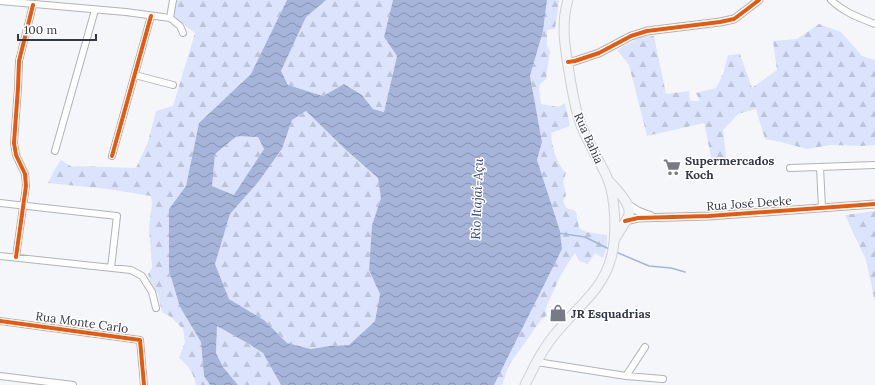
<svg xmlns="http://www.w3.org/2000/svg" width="875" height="385" font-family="Lora,serif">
<defs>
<pattern id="forest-firs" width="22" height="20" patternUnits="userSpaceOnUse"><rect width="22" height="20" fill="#dbe4fc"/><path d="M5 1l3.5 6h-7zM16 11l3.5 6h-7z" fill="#bdc4d9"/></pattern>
<pattern id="water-waves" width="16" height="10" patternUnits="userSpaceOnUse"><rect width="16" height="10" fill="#a6b4da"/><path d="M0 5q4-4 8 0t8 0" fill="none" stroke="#8893b3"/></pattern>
</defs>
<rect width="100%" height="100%" fill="#f5f6f9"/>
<!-- forest -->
<path fill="url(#forest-firs)" d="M176 0H287L251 74 199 123 186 186 169 209 180 307 201 342 204 376 210 385H196C193 372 189 366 179 358L185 342 183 329 171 317 162 312 158 294 151 283 148 274 152 268 149 226 152 205 151 196 108 189 48 183 55 169 61 160 72 167 78 166 136 168 148 142 156 111 173 106 195 33 174 17Z
M326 0H393L384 37 397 56 384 112 373 109 362 95 344 84 323 96 288 85 281 71 306 17Z
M547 0H559L555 29 547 30V46L550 51 546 79 540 84 539 89 541 104 558 107 565 103 570 126 551 133C552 147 556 163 566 173L563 181 566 195 563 201 566 208 574 210 576 212 579 228 586 232 607 235V246L603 258 595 253 588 264 579 261 575 253C562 270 554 290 545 310L547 315 541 320 509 365 502 385H494L562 249 560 231 537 160 542 142 530 76 543 31Z
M819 24 841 32 862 56 875 60V145L862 146 830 145 807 149 781 142 765 139 756 109 738 114 723 130 726 158 712 161 704 123 647 136 629 65 617 50 642 36H654L666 94 689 91 690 101H700L696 93 716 88 723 74 728 55 740 54 752 88 777 70 773 41 797 39Z
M306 111 345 149 378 178 381 198 372 225 369 270 380 294 375 321 349 345 329 346 311 349 287 343 264 320 229 299 215 264 230 214 259 181 282 150 292 120Z
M237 136 258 137 264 149 235 195 212 186 215 154Z
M875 211V302L866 260 845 215Z
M217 326 249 344 263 353 281 385H238L223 367 216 353Z"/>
<!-- water -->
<path fill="url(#water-waves)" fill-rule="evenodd" d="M287 0H326L306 17 281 71 288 85 323 96 344 84 362 95 373 109 384 112 397 56 384 37 393 0H547L543 31 530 76 542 142 537 160 560 231 562 249 494 385H281L263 353 249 344 217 326 216 353 223 367 238 385H210L204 376 201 342 180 307 169 270V209L186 186 199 123 251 74ZM306 111 345 149 378 178 381 198 372 225 369 270 380 294 375 321 349 345 329 346 311 349 287 343 264 320 229 299 215 264 230 214 259 181 282 149 292 120ZM237 136 258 137 264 149 234 195 212 186 215 154Z"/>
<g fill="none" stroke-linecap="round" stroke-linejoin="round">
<!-- stream -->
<path stroke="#a6b4da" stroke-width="1.5" d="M558 233 585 237 609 249
M616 252 649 266 671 268 685 272"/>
<!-- minor casing -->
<g stroke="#b0b3ba" stroke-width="8">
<path id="minor" d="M831 0C843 12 860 18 875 24
M0 1 126 12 170 18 180 26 183 33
M170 18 173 0
M135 75 173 85
M55 151 95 10
M112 156 151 16
M820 167 822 208
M790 168 875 165
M0 203 117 216 111 268
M0 256 131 270 142 276 152 292 156 308
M16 257 26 186 25 174 16 155 14 143 18 88 19 61 33 5
M0 321 140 340 144 385
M537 362 626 376 663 379
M0 376 73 385
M626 376 645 347"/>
</g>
<!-- tertiary casing -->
<g stroke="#b0b3ba" stroke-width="9">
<path id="tertiary" d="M568 62 575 61 599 53 631 36 647 31 720 22 734 19 746 10 759 0
M627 204 638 211 651 216
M625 221 638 218 709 216 875 204"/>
</g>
<!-- primary casing -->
<g stroke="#cfd0d4" stroke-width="11">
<path id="primary" d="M610 182C616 189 631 203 629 214 628 219 618 233 615 239
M525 385C534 367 543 348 556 333 576 308 603 290 611 258 617 237 616 197 607 177 599 160 588 143 581 125 575 110 573 94 570 78 566 52 560 26 568 0"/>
</g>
<!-- minor -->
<use href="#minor" stroke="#fefefe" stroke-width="6"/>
<!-- tertiary -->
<use href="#tertiary" stroke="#fefefe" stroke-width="7"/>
<!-- primary -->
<use href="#primary" stroke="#f2f4f8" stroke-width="9"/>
<!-- cycleway casing -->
<g stroke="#fff" stroke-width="6">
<path id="cycleway" d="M568 62 575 61 599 53 631 36 647 31 720 22 734 19 746 10 759 0
M112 156 151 16
M625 221 638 218 709 216 875 204
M16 257 26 186 25 174 16 155 14 143 18 88 19 61 33 5
M0 321 140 340 144 385"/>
</g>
<!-- cycleway -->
<use href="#cycleway" stroke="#e8590c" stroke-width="4"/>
</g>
<!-- icons -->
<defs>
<g id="supermarket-bare" transform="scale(1.38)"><path d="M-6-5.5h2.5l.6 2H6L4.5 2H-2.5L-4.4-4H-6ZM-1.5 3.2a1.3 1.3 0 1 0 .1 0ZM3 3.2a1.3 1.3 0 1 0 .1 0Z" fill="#787b84" stroke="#fff" stroke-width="2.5" paint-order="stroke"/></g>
<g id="shop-bare" transform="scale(1.38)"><path d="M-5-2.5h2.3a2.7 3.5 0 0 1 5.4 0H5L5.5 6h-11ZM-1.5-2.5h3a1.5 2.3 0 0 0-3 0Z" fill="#787b84" stroke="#fff" stroke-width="2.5" paint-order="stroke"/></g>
</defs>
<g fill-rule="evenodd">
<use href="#supermarket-bare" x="672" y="167"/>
<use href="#shop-bare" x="558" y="313"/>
</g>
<g text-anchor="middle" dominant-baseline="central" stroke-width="3" stroke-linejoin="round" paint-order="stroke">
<!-- street labels -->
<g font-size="12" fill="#353945" stroke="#fff">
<text transform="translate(589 138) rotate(66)">Rua Bahia</text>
<text transform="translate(749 203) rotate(-4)">Rua José Deeke</text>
<text transform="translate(82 322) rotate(8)">Rua Monte Carlo</text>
</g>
<!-- poi labels -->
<g font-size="12" font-weight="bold" fill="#353945" stroke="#fff" text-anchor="start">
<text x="685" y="160">Supermercados<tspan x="685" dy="14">Koch</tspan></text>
<text x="571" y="313">JR Esquadrias</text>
</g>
<!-- water labels -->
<g font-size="13" font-style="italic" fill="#334688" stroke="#fff">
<text transform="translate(477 199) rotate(-88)">Rio Itajaí-Açu</text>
</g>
</g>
<!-- scale -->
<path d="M18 34v6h78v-6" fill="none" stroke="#353945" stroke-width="2"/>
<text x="24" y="34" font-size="12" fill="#353945" stroke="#ffffff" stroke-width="3" paint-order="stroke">100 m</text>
</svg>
